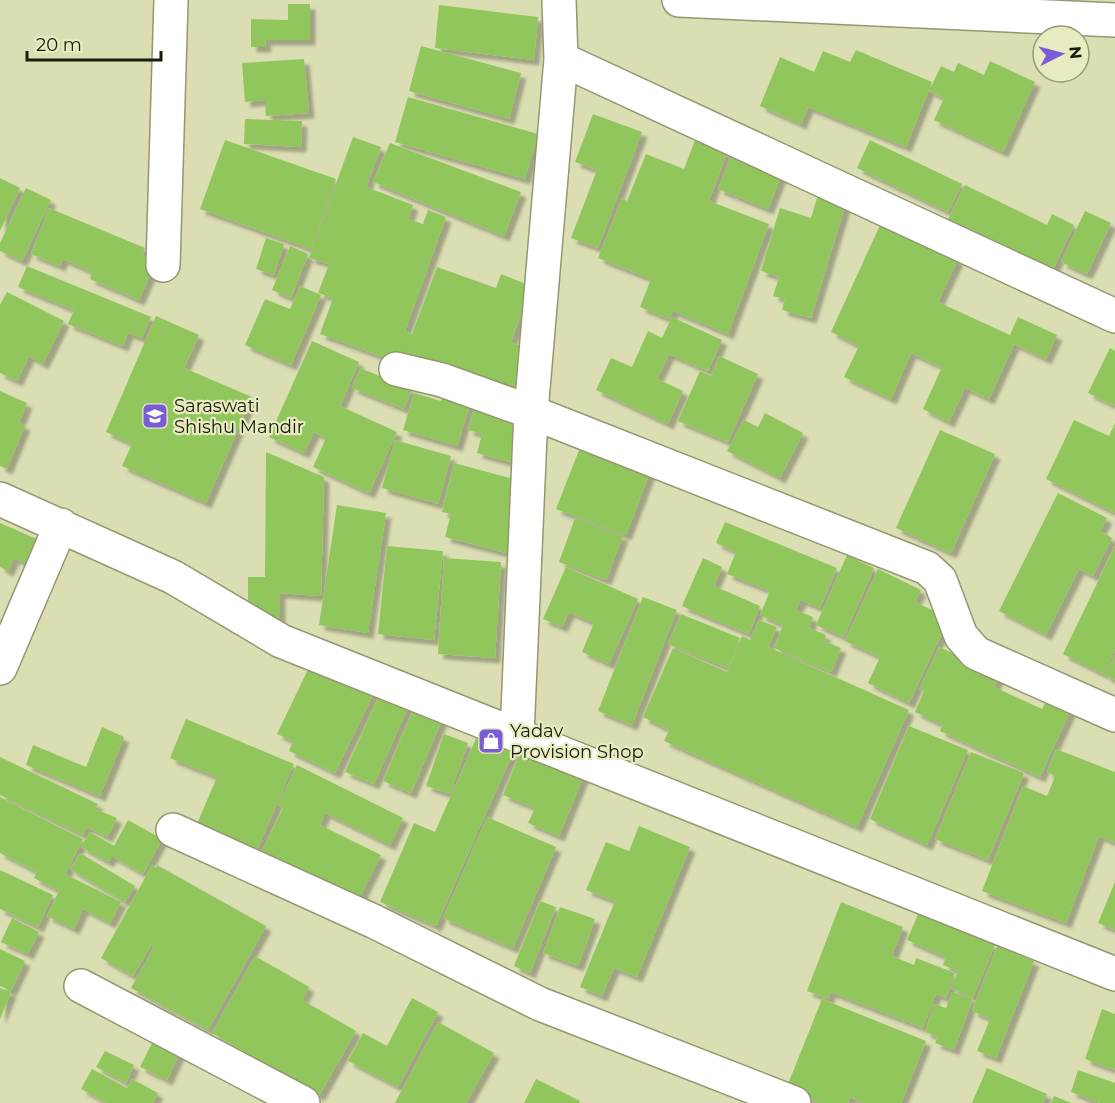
<svg xmlns="http://www.w3.org/2000/svg" width="1115" height="1103" font-family="Montserrat,sans-serif">
<defs>
<filter id="shadow"><feDropShadow dx="5.5" dy="5.5" stdDeviation="1.5" flood-color="#0004"/></filter>
</defs>
<rect width="100%" height="100%" fill="#dbdeb3"/>
<!-- building -->
<path fill="#91c65d" filter="url(#shadow)" d="M288 4H310V40H265L266 47H251V19L288 20Z
M439 5 538 17 534 60 435 48Z
M421 46 521 73 509 119 409 91Z
M856 50 932 82 906 147 808 107 801 124 760 106 780 57 814 72 823 51 850 62Z
M304 59 309 113 266 116 265 100 245 102 242 63Z
M990 61 1035 82 1003 152 934 120 944 98 929 91 941 66 954 72 958 63 984 75Z
M408 97 538 134 525 179 395 142Z
M593 114 642 132 598 248 571 238 597 170 575 162Z
M245 119 302 121 301 147 244 144Z
M353 137 381 147 366 187 413 205 408 219 423 224 428 210 446 217 405 331 412 334 437 267 496 288 501 274 531 286 511 342 531 350 514 396 397 362 320 334 333 298 318 293 329 264 309 258Z
M225 140 336 179 311 249 200 209Z
M695 140 727 152 709 201 769 224 728 334 673 311 669 319 640 307 651 279 598 258 622 198 627 201 646 154 684 169Z
M870 140 962 184 948 212 857 168Z
M390 143 521 192 504 236 373 182Z
M733 151 783 171 768 209 718 189Z
M0 178 20 188 0 231Z
M965 185 1047 225 1052 214 1074 225 1049 278 944 227Z
M26 188 51 200 22 261 0 251V243Z
M820 188 848 196 811 318 782 310 785 299 773 296 779 277 761 271 780 208 811 218Z
M49 208 145 248 142 255 156 261 139 300 90 279 92 272 63 259 60 266 31 254Z
M1085 211 1111 223 1087 274 1061 262Z
M881 223 958 259 938 302 1010 335 1018 317 1057 335 1046 359 1014 344 989 399 965 388 949 422 923 409 942 367 911 353 891 399 844 377 859 346 831 332Z
M266 238 284 244 274 275 256 269Z
M290 246 308 254 291 298 272 290Z
M27 266 151 317 142 338 128 333 123 346 68 324 74 310 18 287Z
M300 286 321 295 291 365 245 345 265 299 290 309Z
M7 292 64 321 43 364 29 356 17 381 0 373V305Z
M156 316 199 335 184 368 252 397 206 503 122 466 132 444 106 432Z
M672 317 722 340 708 371 669 354 657 379 683 391 668 424 596 390 611 358 632 367 648 331 662 338Z
M312 341 359 362 340 406 397 432 369 493 313 467 326 438 314 432 304 453 269 437Z
M1110 348 1115 351V406L1088 393Z
M719 356 758 374 728 442 678 421 700 371 711 376Z
M360 368 412 389 404 409 352 388Z
M446 387 473 395 457 446 403 430 414 393 441 401Z
M0 391 27 403 19 423 25 425 7 469 0 466Z
M476 402 526 416 514 463 477 453 482 434 468 430Z
M765 413 803 433 780 478 727 451 744 420 758 427Z
M1074 420 1109 436 1115 423V513L1046 479Z
M940 430 995 454 951 553 896 528Z
M395 440 451 456 438 504 382 488Z
M583 440 652 467 626 535 556 509Z
M266 452 324 477 321 596 280 593V621L248 620V577H265Z
M454 463 514 479 508 502 522 506 510 554 445 537 451 514 442 512Z
M1058 493 1107 518 1100 531 1112 538 1093 576 1079 569 1046 635 999 611Z
M337 505 386 513 368 633 319 625Z
M575 518 623 536 606 580 559 562Z
M725 522 837 568 820 608 801 600 796 610 813 617 809 628 826 635 824 641 841 648 831 672 774 648 783 625 760 615 770 591 727 574 736 552 716 543Z
M0 523 39 540 29 565 14 558 8 571 0 567Z
M387 546 443 551 434 640 378 634Z
M1115 546V649L1103 674 1063 654Z
M847 555 874 568 844 637 816 625Z
M444 558 501 562 495 658 438 654Z
M703 558 722 567 714 586 760 606 749 634 682 606Z
M566 567 638 599 609 664 582 652 594 623 569 612 562 627 543 619Z
M878 569 921 590 915 602 949 618 909 703 868 683 880 657 845 641Z
M643 597 677 610 632 725 598 711Z
M681 614 740 638 728 668 668 644Z
M759 620 777 627 768 647 909 710 857 827 664 741 669 730 643 717 673 648 727 672 742 636 750 640Z
M939 647 1000 674 994 687 1042 709 1048 697 1072 707 1040 777 940 731 943 725 915 712 924 691 919 690Z
M1115 655V680L1104 675Z
M314 657 377 687 335 773 289 751 293 741 277 734Z
M380 693 409 705 374 784 345 772Z
M416 703 444 715 411 793 383 781Z
M186 719 294 764 254 857 194 831 217 777 170 758Z
M909 726 968 750 927 845 870 819Z
M102 727 124 737 100 796 26 765 33 745 86 767Z
M444 734 468 743 450 794 426 786Z
M478 734 514 750 436 926 380 902 414 823 435 832Z
M522 749 584 775 559 836 528 823 535 808 503 795Z
M1056 749 1115 772V843L1099 836 1066 923 982 891 1023 786 1047 796 1055 776 1047 772Z
M971 752 1024 773 988 860 935 839Z
M0 757 98 804 95 809 117 818 107 837 87 827 83 835 0 795Z
M297 765 403 818 390 845 325 813 320 825 381 855 358 901 261 853 283 808 278 805Z
M0 797 83 839 65 874 121 902 110 923 83 909 74 929 47 916 59 891 34 878 37 872 0 853Z
M487 817 556 847 513 948 443 918Z
M128 820 162 839 143 874 112 856 108 862 81 847 90 832 114 846Z
M639 826 690 847 637 977 614 968 602 996 580 987 615 901 586 890 606 842 629 851Z
M80 853 135 886 125 902 70 869Z
M152 865 156 868 157 865 266 926 208 1030 131 988 154 947 151 945 133 976 101 958Z
M0 870 53 895 38 927 0 909Z
M1115 882V930L1098 923Z
M540 901 556 907 530 973 514 966Z
M841 902 903 927 892 956 914 965 916 958 955 973 946 998 936 994 923 1028 831 992 828 999 807 991Z
M560 907 595 919 578 966 543 953Z
M919 912 995 945 973 997 951 988 958 971 943 965 946 957 907 940Z
M12 918 39 932 28 954 1 942Z
M997 946 1034 961 996 1058 977 1051 990 1019 972 1011Z
M0 949 25 961 11 991 0 986Z
M255 956 309 987 302 1000 356 1031 319 1096 212 1033Z
M0 988 11 992 0 1019Z
M952 992 973 998 954 1050 935 1043 938 1037 925 1032 934 1004 946 1008Z
M412 998 438 1012 398 1087 348 1061 363 1033 387 1046Z
M822 999 926 1041 901 1103H864L850 1097 848 1103H820L786 1089Z
M1102 1009 1115 1014V1070L1085 1059Z
M438 1022 494 1053 466 1103H395Z
M155 1037 181 1050 167 1080 140 1067Z
M105 1051 134 1065 126 1083 96 1067Z
M987 1068 1047 1094 1043 1103H972Z
M92 1069 127 1088 132 1079 158 1093 153 1103H107L81 1089Z
M1078 1070 1115 1083V1103H1100L1071 1092Z
M536 1079 580 1101 579 1103H524Z
M1054 1096 1071 1103H1051Z"/>
<g fill="none" stroke-linecap="round" stroke-linejoin="round">
<!-- minor casing -->
<g stroke="#94976f" stroke-width="36">
<path id="minor" d="M679 0 1115 20
M561 59 1115 316
M163 265 171 0
M396 369 442 380 531 412 927 568 940 580 961 636 976 653 1115 715
M0 499 173 577 281 641 1115 974
M0 668 61 525
M517 735 531 412 561 59 559 0
M173 830 373 921 540 1004 794 1103
M81 986 303 1103"/>
</g>
<!-- minor -->
<use href="#minor" stroke="#fff" stroke-width="33"/>
</g>
<!-- icons -->
<defs>
<g id="school-square" transform="scale(1.35)"><rect x="-9" y="-9" width="18" height="18" rx="4" fill="#7b5cd7" stroke="#e8ebc0"/><path d="M0-5L7-2L0 1L-7-2ZM-4 1L0 2.5L4 1V4Q0 6-4 4Z" fill="#fff"/></g>
<g id="shop-square" transform="scale(1.35)"><rect x="-9" y="-9" width="18" height="18" rx="4" fill="#7b5cd7" stroke="#e8ebc0"/><path d="M-5-2.5h2.3a2.7 3.5 0 0 1 5.4 0H5L5.5 6h-11ZM-1.5-2.5h3a1.5 2.3 0 0 0-3 0Z" fill="#fff"/></g>
</defs>
<g fill-rule="evenodd">
<use href="#school-square" x="155" y="416"/>
<use href="#shop-square" x="491" y="741"/>
</g>
<g text-anchor="middle" dominant-baseline="central" stroke-width="4.5" stroke-linejoin="round" paint-order="stroke">
<!-- poi labels -->
<g font-size="18" fill="#1a1b0b" stroke="#e8ebc0" text-anchor="start">
<text x="174" y="406">Saraswati<tspan x="174" dy="21">Shishu Mandir</tspan></text>
<text x="510" y="731">Yadav<tspan x="510" dy="21">Provision Shop</tspan></text>
</g>
</g>
<!-- north arrow -->
<g transform="translate(1061 54) rotate(84)"><circle r="28" fill="#e8ebc0" stroke="#969878" stroke-width="1.5"/>
<path d="M0-4.5L10 22L0 15L-10 22Z" fill="#7b5cd7"/>
<text y="-9" font-size="16" font-weight="bold" text-anchor="middle" fill="#1a1b0b">N</text>
</g>
<!-- scale -->
<path d="M27 51v9h134v-9" fill="none" stroke="#1a1b0b" stroke-width="3"/>
<text x="36" y="51" font-size="18" fill="#1a1b0b" stroke="#e8ebc0" stroke-width="4.5" paint-order="stroke">20 m</text>
</svg>
